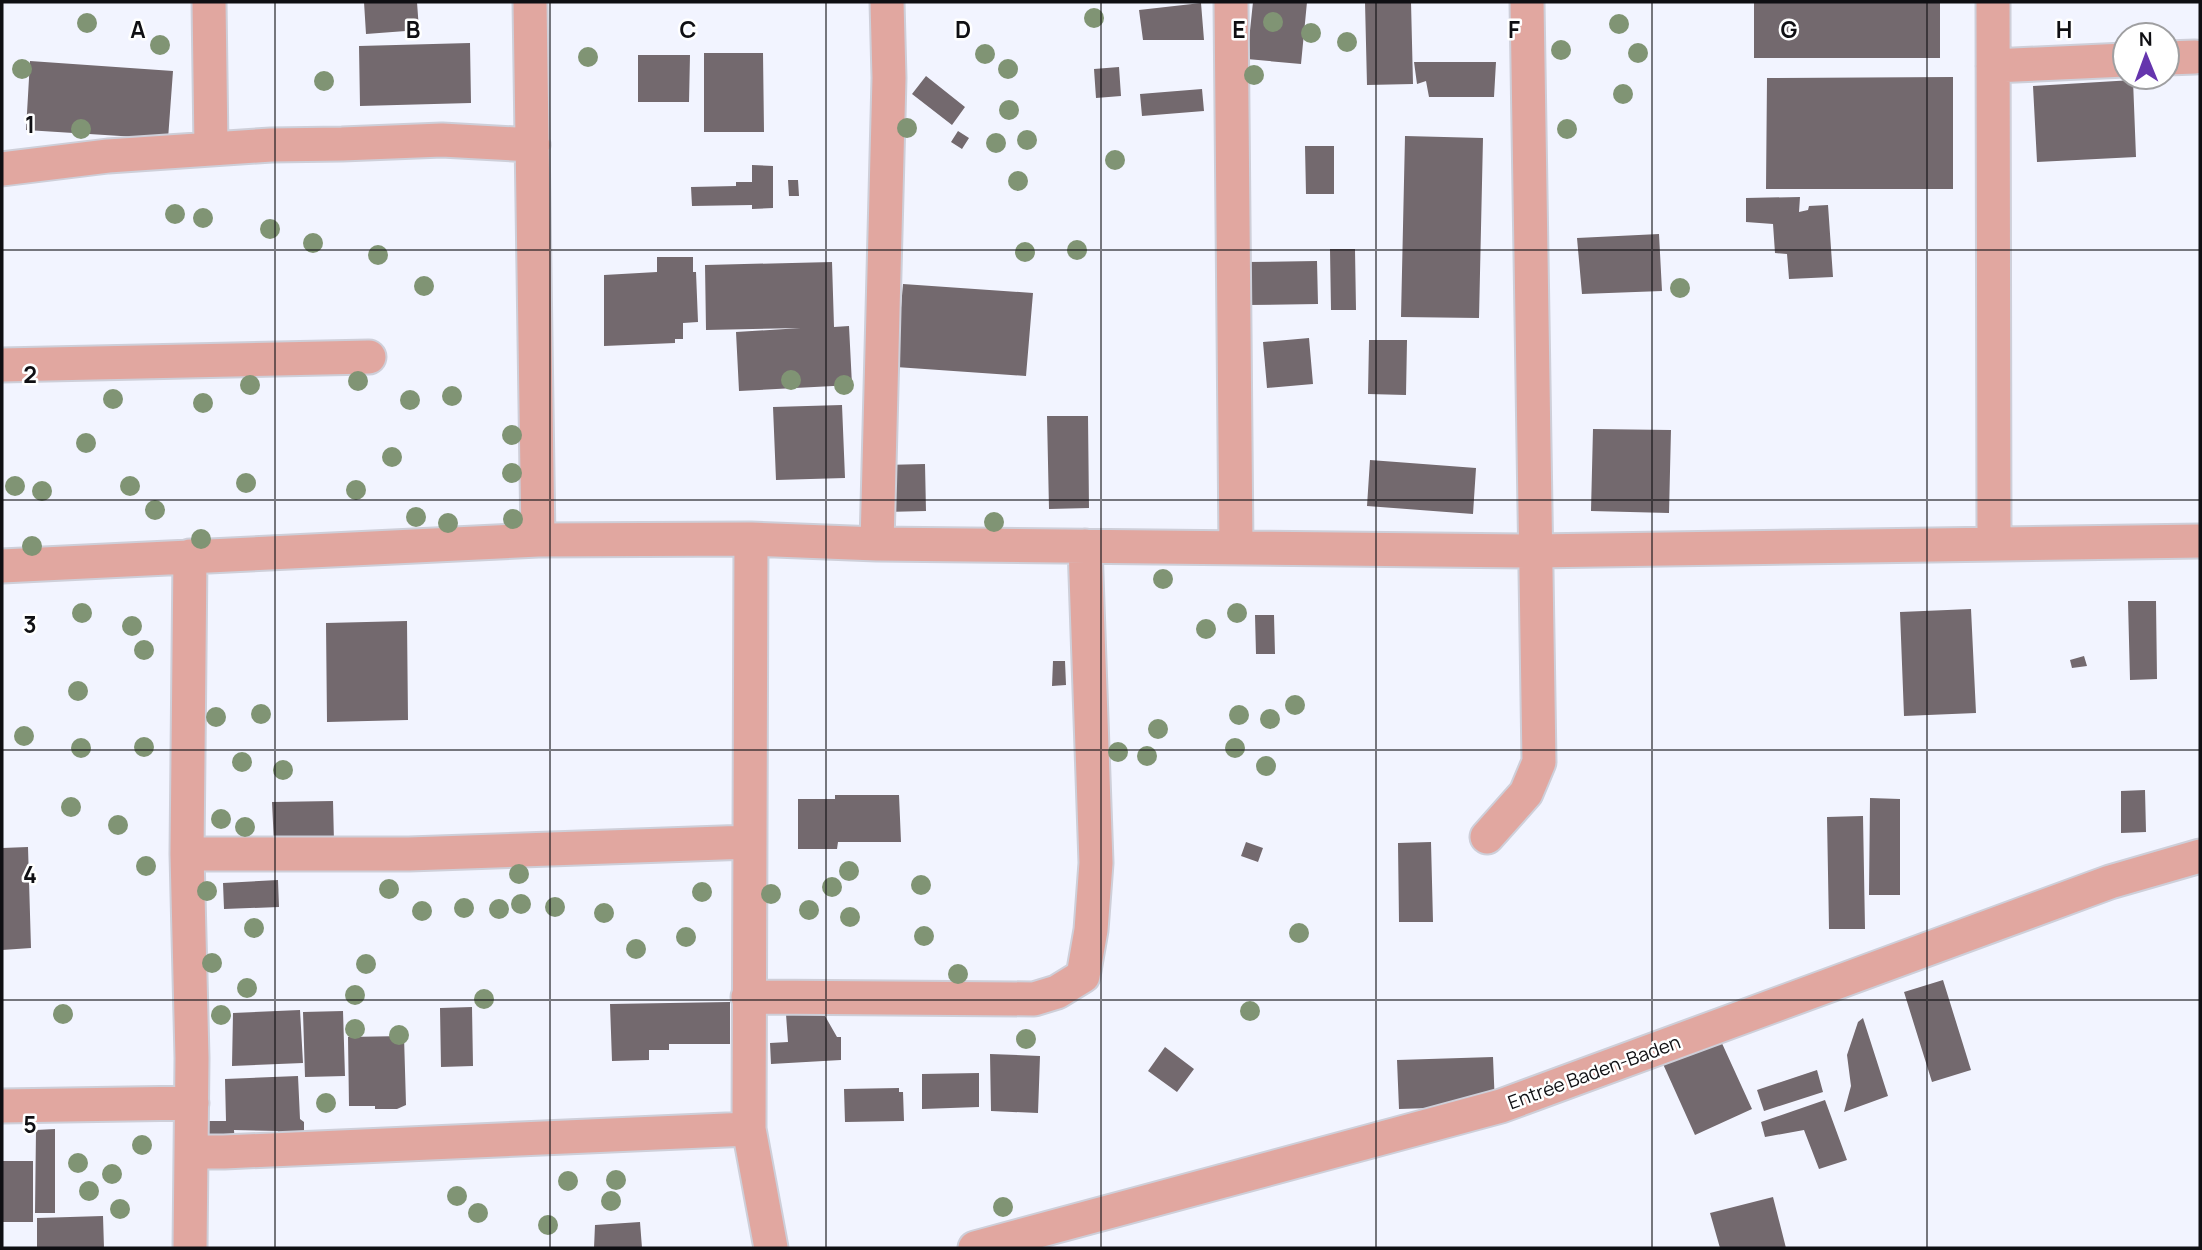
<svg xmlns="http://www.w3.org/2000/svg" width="2202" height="1250" font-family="Manrope,sans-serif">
<rect width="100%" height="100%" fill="#f2f4ff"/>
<!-- building -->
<path fill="#73696e" d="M364 2H417L419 30 366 34Z
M1253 2H1307L1301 64 1247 59Z
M1365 2H1411L1413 84 1367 85Z
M1754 2H1940V58H1754Z
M1201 3 1204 40H1143L1139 10Z
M470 43 471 103 360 106 359 46Z
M704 53H763L764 132H704Z
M638 55H690L689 102H638Z
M30 61 173 71 168 139 26 130Z
M1414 62H1496L1494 97H1429L1426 81 1417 84Z
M1119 67 1121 96 1096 98 1094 69Z
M926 76 965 107 952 125 912 94Z
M1953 77V189H1766L1767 78Z
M2133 80 2136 157 2037 162 2033 86Z
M1202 89 1204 111 1142 116 1140 94Z
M958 131 969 138 962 149 951 142Z
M1405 136 1483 138 1479 318 1401 317Z
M1305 146H1334V194H1306Z
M752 165 773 166V208L752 209V205L692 206 691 187 736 186V182H752Z
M788 180H798L799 196H789Z
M1800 197 1799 212 1808 210 1809 206 1828 205 1833 277 1789 279 1787 254 1775 253 1773 224 1746 222V198Z
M1659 234 1662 291 1582 294 1577 238Z
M1330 249H1355L1356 310H1331Z
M657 257H693V272H696L698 322 683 323V339H675V343L604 346V275L657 272Z
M1317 261 1318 304 1247 305 1246 262Z
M832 262 834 327 849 326 852 385 739 391 736 332 801 328 706 330 705 265Z
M903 284 1033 293 1026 376 896 367Z
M1309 338 1313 384 1267 388 1263 342Z
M1369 340H1407L1406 395 1368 394Z
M842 405 845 478 776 480 773 407Z
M1047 416H1088L1089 508 1049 509Z
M1593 429 1671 430 1669 513 1591 511Z
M1370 460 1476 468 1473 514 1367 506Z
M925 464 926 511 885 512 884 465Z
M2128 601H2156L2157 679 2130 680Z
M1971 609 1976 713 1904 716 1900 612Z
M1255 615H1274L1275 654H1256Z
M407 621 408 720 327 722 326 623Z
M2084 656 2087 666 2072 668 2070 660Z
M1053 661H1065L1066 685 1052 686Z
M2145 790 2146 832 2121 833V791Z
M835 795H899L901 842H838L837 849H798V799H835Z
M1870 798 1900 799V895H1869Z
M333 801 334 842 274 844 272 802Z
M1863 816 1865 929H1829L1827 817Z
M1246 842 1263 848 1258 862 1241 856Z
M1431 842 1433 922H1399L1398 843Z
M28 847 31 948 2 950V848Z
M278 880 279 907 224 909 223 883Z
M1943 980 1971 1070 1932 1082 1904 992Z
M730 1002V1044H669V1050H649V1060L612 1061 610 1004Z
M472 1007 473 1066 441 1067 440 1008Z
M821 1009 837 1037H841V1060L771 1064 770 1043 788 1042 786 1014Z
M300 1010 303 1063 232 1066 233 1013Z
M343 1011 345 1076 305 1077 303 1012Z
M1863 1018 1888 1096 1844 1112 1851 1086 1847 1055 1858 1022Z
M404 1036 406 1105 397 1109H375V1106H349L348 1037Z
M1720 1039 1752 1109 1695 1135 1663 1064Z
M1165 1047 1194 1069 1177 1092 1148 1071Z
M990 1054 1040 1056 1038 1113 991 1111Z
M1493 1057 1495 1106 1399 1109 1397 1060Z
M1817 1070 1823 1092 1764 1111 1757 1090Z
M979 1073V1107L922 1109V1074Z
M298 1076 300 1119 304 1122V1139L278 1140V1131L234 1130 235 1144H207V1121H226L225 1079Z
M899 1088V1092H903L904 1121 845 1122 844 1089Z
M1825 1100 1847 1160 1819 1169 1804 1130 1765 1137 1761 1122Z
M55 1129V1213H35L36 1130Z
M2 1161H33V1222H2Z
M1773 1197 1786 1248H1720L1710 1213Z
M103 1216 104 1248H37V1218Z
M640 1222 642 1248H594L595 1225Z"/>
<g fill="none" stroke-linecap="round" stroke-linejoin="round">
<!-- minor casing -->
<g stroke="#cecfd9" stroke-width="37">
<path id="minor" d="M209 2 211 148
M530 2 538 540
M1231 2 1236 548
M1993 2 1994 542
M2167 58 2195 57
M1993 66 2125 60
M2 169 108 156 271 145 342 144 442 140 533 145
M2 365 369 357
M751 539 749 1129 771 1248
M877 544 889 78 887 2
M2 566 538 540 751 539 877 544 1535 551 2200 541
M1487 837 1526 793 1539 762 1527 2
M187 854H409L750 842
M748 997 1034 999 1057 992 1083 976 1091 930 1096 863 1085 546
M2 1106 192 1103
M191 1152H224L749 1129
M190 1248 192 1058 187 854 190 556
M975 1248 1501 1106 2110 882 2200 856"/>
</g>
<!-- minor -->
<use href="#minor" stroke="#e1a7a0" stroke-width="33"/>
</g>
<!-- trees -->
<g fill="#809474">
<circle cx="1094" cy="18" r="10"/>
<circle cx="1273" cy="22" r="10"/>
<circle cx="87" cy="23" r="10"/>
<circle cx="1619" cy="24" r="10"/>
<circle cx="1311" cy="33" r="10"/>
<circle cx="1347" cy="42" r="10"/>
<circle cx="160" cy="45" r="10"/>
<circle cx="1561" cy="50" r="10"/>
<circle cx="1638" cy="53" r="10"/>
<circle cx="985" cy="54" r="10"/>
<circle cx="588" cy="57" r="10"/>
<circle cx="22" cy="69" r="10"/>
<circle cx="1008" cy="69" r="10"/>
<circle cx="1254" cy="75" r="10"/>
<circle cx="324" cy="81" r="10"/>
<circle cx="1623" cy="94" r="10"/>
<circle cx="1009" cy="110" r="10"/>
<circle cx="907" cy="128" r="10"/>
<circle cx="81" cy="129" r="10"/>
<circle cx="1567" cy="129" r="10"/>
<circle cx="1027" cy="140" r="10"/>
<circle cx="996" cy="143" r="10"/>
<circle cx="1115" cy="160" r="10"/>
<circle cx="1018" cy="181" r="10"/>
<circle cx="175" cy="214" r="10"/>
<circle cx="203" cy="218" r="10"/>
<circle cx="270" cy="229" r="10"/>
<circle cx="313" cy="243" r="10"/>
<circle cx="1077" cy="250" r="10"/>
<circle cx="1025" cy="252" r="10"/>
<circle cx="378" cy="255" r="10"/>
<circle cx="424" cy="286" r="10"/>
<circle cx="1680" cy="288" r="10"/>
<circle cx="791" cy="380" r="10"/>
<circle cx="358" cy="381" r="10"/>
<circle cx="250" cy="385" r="10"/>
<circle cx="844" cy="385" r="10"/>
<circle cx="452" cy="396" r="10"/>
<circle cx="113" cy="399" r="10"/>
<circle cx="410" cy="400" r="10"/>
<circle cx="203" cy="403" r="10"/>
<circle cx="512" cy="435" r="10"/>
<circle cx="86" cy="443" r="10"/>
<circle cx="392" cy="457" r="10"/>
<circle cx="512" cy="473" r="10"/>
<circle cx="246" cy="483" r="10"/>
<circle cx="15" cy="486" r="10"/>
<circle cx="130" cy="486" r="10"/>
<circle cx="356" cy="490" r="10"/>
<circle cx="42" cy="491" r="10"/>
<circle cx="155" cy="510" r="10"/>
<circle cx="416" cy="517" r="10"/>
<circle cx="513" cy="519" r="10"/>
<circle cx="994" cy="522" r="10"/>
<circle cx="448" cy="523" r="10"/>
<circle cx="201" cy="539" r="10"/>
<circle cx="32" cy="546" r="10"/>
<circle cx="1163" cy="579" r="10"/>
<circle cx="82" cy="613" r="10"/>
<circle cx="1237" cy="613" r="10"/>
<circle cx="132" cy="626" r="10"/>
<circle cx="1206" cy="629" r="10"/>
<circle cx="144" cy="650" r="10"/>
<circle cx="78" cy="691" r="10"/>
<circle cx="1295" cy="705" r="10"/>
<circle cx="261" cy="714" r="10"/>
<circle cx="1239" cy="715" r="10"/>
<circle cx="216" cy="717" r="10"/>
<circle cx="1270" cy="719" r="10"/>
<circle cx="1158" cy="729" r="10"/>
<circle cx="24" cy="736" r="10"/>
<circle cx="144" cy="747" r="10"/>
<circle cx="81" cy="748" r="10"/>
<circle cx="1235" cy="748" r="10"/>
<circle cx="1118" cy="752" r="10"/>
<circle cx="1147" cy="756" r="10"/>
<circle cx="242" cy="762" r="10"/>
<circle cx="1266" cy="766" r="10"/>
<circle cx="283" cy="770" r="10"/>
<circle cx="71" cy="807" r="10"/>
<circle cx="221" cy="819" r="10"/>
<circle cx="118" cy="825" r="10"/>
<circle cx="245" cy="827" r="10"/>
<circle cx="146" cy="866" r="10"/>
<circle cx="849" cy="871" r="10"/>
<circle cx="519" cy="874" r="10"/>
<circle cx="921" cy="885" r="10"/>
<circle cx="832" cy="887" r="10"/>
<circle cx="389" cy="889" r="10"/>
<circle cx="207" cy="891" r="10"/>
<circle cx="702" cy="892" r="10"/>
<circle cx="771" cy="894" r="10"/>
<circle cx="521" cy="904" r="10"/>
<circle cx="555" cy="907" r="10"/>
<circle cx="464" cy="908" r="10"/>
<circle cx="499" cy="909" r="10"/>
<circle cx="809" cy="910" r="10"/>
<circle cx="422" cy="911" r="10"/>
<circle cx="604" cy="913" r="10"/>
<circle cx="850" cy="917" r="10"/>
<circle cx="254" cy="928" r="10"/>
<circle cx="1299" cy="933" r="10"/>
<circle cx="924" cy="936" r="10"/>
<circle cx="686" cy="937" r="10"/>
<circle cx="636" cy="949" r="10"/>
<circle cx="212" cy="963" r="10"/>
<circle cx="366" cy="964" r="10"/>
<circle cx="958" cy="974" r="10"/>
<circle cx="247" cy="988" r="10"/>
<circle cx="355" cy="995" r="10"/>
<circle cx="484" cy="999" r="10"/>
<circle cx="1250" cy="1011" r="10"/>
<circle cx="63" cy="1014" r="10"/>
<circle cx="221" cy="1015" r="10"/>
<circle cx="355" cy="1029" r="10"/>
<circle cx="399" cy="1035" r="10"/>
<circle cx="1026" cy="1039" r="10"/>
<circle cx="326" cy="1103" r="10"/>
<circle cx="142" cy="1145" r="10"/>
<circle cx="78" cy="1163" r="10"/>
<circle cx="112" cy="1174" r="10"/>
<circle cx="616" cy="1180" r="10"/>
<circle cx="568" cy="1181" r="10"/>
<circle cx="89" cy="1191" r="10"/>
<circle cx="457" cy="1196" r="10"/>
<circle cx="611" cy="1201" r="10"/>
<circle cx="1003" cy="1207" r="10"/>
<circle cx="120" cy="1209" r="10"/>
<circle cx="478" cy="1213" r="10"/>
<circle cx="548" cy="1225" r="10"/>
</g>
<!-- grid -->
<path fill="none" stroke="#0f0f13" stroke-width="2" stroke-opacity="0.55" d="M275 2V1248M550 2V1248M826 2V1248M1101 2V1248M1376 2V1248M1652 2V1248M1927 2V1248M2 250H2200M2 500H2200M2 750H2200M2 1000H2200"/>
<g text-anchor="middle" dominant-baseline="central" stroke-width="5" stroke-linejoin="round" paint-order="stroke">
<!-- street labels -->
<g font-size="19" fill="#0f0f13" stroke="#fff">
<text transform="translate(1594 1072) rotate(-20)">Entrée Baden-Baden</text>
</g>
</g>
<g font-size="23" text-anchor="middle" font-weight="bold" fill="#0f0f13" stroke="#fff" stroke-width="5" stroke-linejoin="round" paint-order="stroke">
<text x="138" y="38">A</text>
<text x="413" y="38">B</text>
<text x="688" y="38">C</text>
<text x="963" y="38">D</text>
<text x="1239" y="38">E</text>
<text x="1514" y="38">F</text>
<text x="1789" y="38">G</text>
<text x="2064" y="38">H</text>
<text x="30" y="133">1</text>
<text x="30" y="383">2</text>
<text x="30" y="633">3</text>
<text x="30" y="883">4</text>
<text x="30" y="1133">5</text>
</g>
<!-- border -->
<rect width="2202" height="1250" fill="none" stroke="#0f0f13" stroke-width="7"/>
<!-- north arrow -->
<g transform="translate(2146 56) rotate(359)"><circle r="33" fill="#ffffff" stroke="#9f9fa1" stroke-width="2"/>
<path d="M0-5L12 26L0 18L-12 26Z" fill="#6535ad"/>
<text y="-10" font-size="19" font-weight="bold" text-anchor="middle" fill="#0f0f13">N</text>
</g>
</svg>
